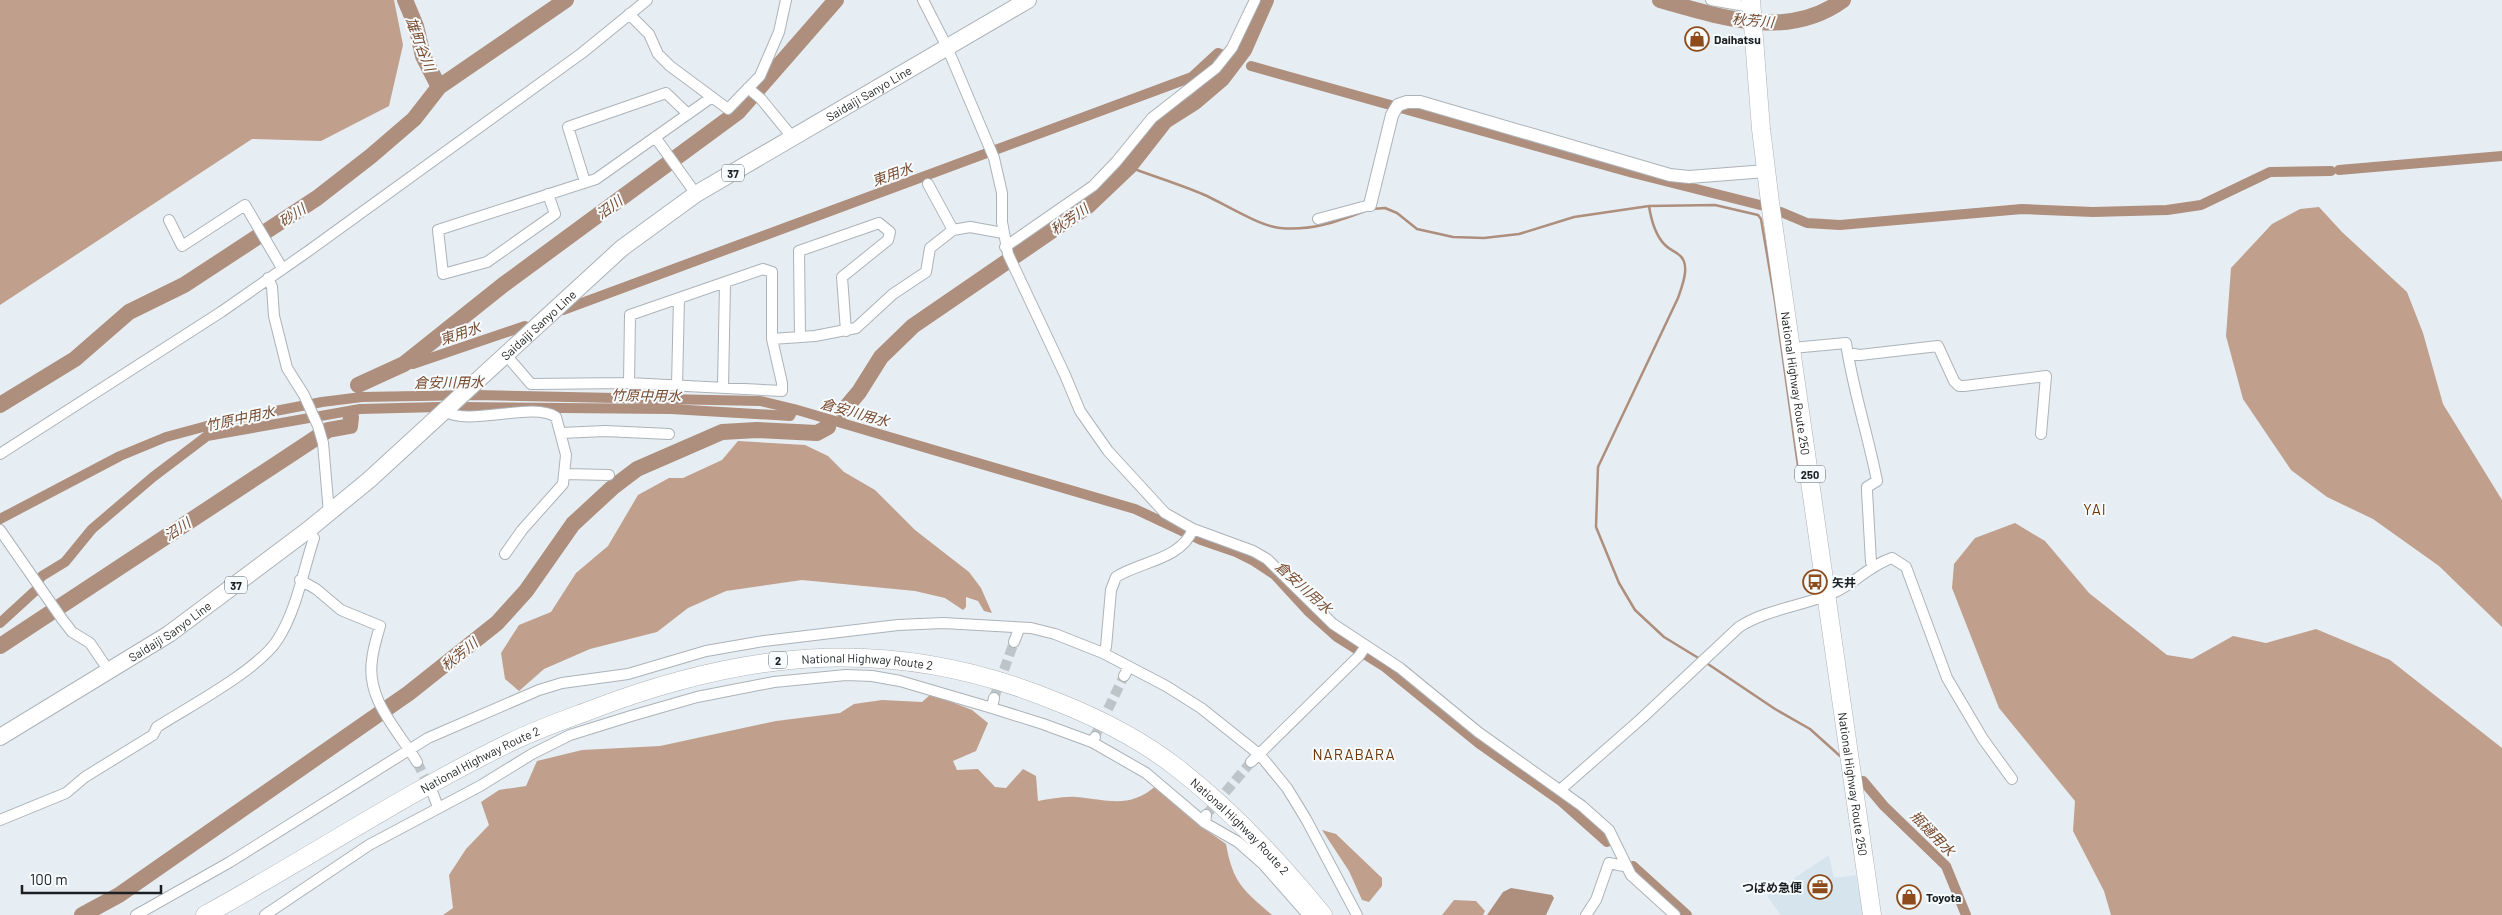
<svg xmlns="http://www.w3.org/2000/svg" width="2502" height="915" font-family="Barlow,'Noto Sans JP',sans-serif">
<rect width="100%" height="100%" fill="#e6eef3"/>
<!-- built -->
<path fill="#d6e4ee" d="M1829 855 1834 878 1856 875 1863 915H1781L1767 896Z"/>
<!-- forest -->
<path fill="#c09f8c" d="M0 0H394L403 45 389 106 321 141 252 139 0 305Z
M2319 207 2342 232 2407 292 2423 333 2443 404 2502 500V627L2439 566 2373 519 2327 497 2291 470 2243 399 2226 336 2231 268 2272 224 2300 209Z
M738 441 805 445 828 456 844 472 875 490 915 530 969 572 981 588 992 613 984 611 978 601 966 597V607L963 610 945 598 915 591 802 580 726 591 688 608 657 632 590 649 544 669 519 691 505 679 501 653 519 625 551 612 576 573 608 546 638 495 669 478H683L722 460Z
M2015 523 2045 541 2089 593 2167 655 2192 659 2233 636 2266 643 2316 629 2390 660 2502 748V915H2111L2104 891 2073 831 2075 801 1999 708 1952 588 1954 564 1975 538Z
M931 694 972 710 988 723 976 751 953 761 957 770 978 769 995 787 1006 788 1023 769 1036 776 1038 801C1050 799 1064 796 1076 797 1109 800 1130 809 1157 785L1192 814 1199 825 1226 844C1233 883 1243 890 1272 915H443L453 908 449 875 466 849 489 825 481 802 499 790 526 786 537 761 582 750 660 746 776 721 840 713 854 704 882 700 922 702Z
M1322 830 1336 834 1382 878V886L1369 902 1362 900 1349 871Z
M1454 900 1476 901 1485 911 1483 915H1442Z"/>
<!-- water -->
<path fill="#ae8e7c" d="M1511 888 1552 895 1554 898 1546 915H1487L1503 892Z"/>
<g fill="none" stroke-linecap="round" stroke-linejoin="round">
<!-- stream -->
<path stroke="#ae8e7c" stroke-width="2.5" d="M1129 167C1155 177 1182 185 1207 196 1226 205 1260 226 1280 228 1311 231 1336 222 1365 211
M1649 206C1651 219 1655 235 1665 245 1669 249 1674 251 1678 254 1692 263 1682 286 1678 298L1598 467 1596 527 1619 583 1635 610 1664 637 1700 659
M1372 209 1385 208 1397 213 1417 229 1453 237 1484 238 1519 234 1574 217 1649 206 1715 205 1758 215 1761 219 1775 301 1798 466
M1705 662 1775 709 1810 729 1840 756"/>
<!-- canal -->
<path stroke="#ae8e7c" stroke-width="10" d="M1251 66 1633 173 1764 206
M2339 170 2502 156
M1781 212 1807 223 1840 225 2022 209 2093 212 2167 210 2201 205 2270 172 2331 171
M563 310 1157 90 1192 77 1218 53 1223 55
M404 364H413L525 326
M462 407 671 409 790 416 794 409
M0 519 120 456 166 437 229 420 322 402 362 397 476 395 760 401 794 409 1135 509 1201 540 1236 552 1254 561 1275 575 1309 612 1337 637 1385 667 1481 745 1562 802 1607 842
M38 581 42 576 65 562 92 529 153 477 207 436 360 409 439 407
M0 623 35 591
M1863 781 1884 806 1946 866 1966 915
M1633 866 1687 915"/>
<!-- river -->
<path stroke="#ae8e7c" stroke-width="16" d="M405 0 416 26 423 56 439 87
M1660 0C1721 17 1787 41 1843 0
M358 385 404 364 503 285 738 112 836 0
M0 405 75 359 129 312 184 285 317 198 371 156 414 119 439 87 566 0
M843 411 859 392 881 357 913 326 1088 206 1129 167 1165 121 1195 102 1222 79 1244 50 1266 0
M0 646 328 430 350 426 351 417
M82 915 119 895 409 693 497 623 526 591 573 524 612 488 637 469 722 432 757 430 817 433 828 427"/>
<!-- minor-tunnel -->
<path stroke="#bec5c9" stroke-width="10" stroke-dasharray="10 5" stroke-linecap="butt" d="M994 698 1014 642
M1095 736 1124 676
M417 762 430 788
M1206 815 1251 762"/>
<!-- minor casing -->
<g stroke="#acb3b8" stroke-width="12">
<path id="minor" d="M923 0 947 47 994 158 1002 193V222L1008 254 1065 375 1080 411 1108 451 1165 513 1193 529 1253 551 1267 559 1333 624 1400 668 1478 732 1582 806 1609 830 1631 875 1675 915
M1711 0 1751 7
M629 14 649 34 658 54 670 66 728 109 760 76 779 32 786 0
M748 88 761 99 793 138
M655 137 696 194
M585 182 568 127 666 93 688 114
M928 184 953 230
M548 194 555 214 487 262 443 274 438 230 596 179 712 97
M1318 219 1370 205
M169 220 182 246 245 205 282 268
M1005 247 1093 186 1116 162 1152 118 1216 68 1232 48 1255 0
M268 278 272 287 274 316 287 368 304 395 318 426 323 443 329 513
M800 337 799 251 879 223 890 232 888 240 842 277 846 331
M772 339 815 336 856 328 893 294 926 272 930 248 953 230 970 227 1003 233
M1792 348 1846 343C1853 390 1868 435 1877 481L1867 487V491L1871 562 1874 567
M1848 353 1860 355 1938 346 1954 381 1959 386H1964L2046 376 2041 434
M506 355 531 384 629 383 782 391V383L772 339V272L763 269 630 315 629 383
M677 386 679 298
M723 387 725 283
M445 411C468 427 533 401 556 417L566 455 563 484 522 530 505 554
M561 433 605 431 669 434
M0 454 221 312 307 252 582 53 647 0
M565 474 609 475
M0 530 62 619 72 632 90 643 109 671
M300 580 316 589 341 610 380 626C377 637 373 649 372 660 366 700 398 730 417 762
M1014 642 1019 629
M1103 653 1106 647 1111 590 1116 577C1141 561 1181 560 1193 529
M1124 676 1129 667
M994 698 992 708 1043 724 1092 742 1095 737
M1092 742 1146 773 1205 823 1206 815
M1251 762 1359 656 1366 646
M1560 790 1642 718 1739 627C1767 609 1803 606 1833 593 1854 584 1870 565 1892 558L1906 567 1947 678 1983 739 2012 779
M433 794 438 807
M0 820 66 793 85 777 153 735 157 727C188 707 260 669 278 639 297 609 303 571 314 538L308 530
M1205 823 1238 842 1263 864 1308 915
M136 915 230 862 428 738 539 690 562 683 628 674 706 651 764 641 898 625 943 623 1031 628 1055 634 1103 653 1166 686 1201 708 1260 755 1287 788 1306 819 1357 915
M265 915 369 845 480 786 532 754 570 735 631 716 697 697 774 682 846 675 872 676 900 681 992 708
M1586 915 1596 900 1609 863 1624 866"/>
</g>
<!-- tertiary casing -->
<g stroke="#acb3b8" stroke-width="14">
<path id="tertiary" d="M1370 205 1392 115 1398 105 1407 102H1420L1670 175 1689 177 1766 171"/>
</g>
<!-- primary casing -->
<g stroke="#acb3b8" stroke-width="18">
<g id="primary">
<path id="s1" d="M0 737 169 634 308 530 369 480 622 248 696 194 1028 0"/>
</g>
</g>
<!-- trunk casing -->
<g stroke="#acb3b8" stroke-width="19">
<g id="trunk">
<path id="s2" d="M1751 0 1761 129 1770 202 1872 915"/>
<path id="s3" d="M205 915C307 859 404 794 509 743 535 730 564 720 591 710 752 648 898 635 1060 703 1100 719 1141 740 1176 767 1232 810 1279 861 1323 915"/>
</g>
</g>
<!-- minor -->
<use href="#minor" stroke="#fff" stroke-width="10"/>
<!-- tertiary -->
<use href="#tertiary" stroke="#fff" stroke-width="12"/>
<!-- primary -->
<use href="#primary" stroke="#fff" stroke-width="16"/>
<!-- trunk -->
<use href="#trunk" stroke="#fff" stroke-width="18"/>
</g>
<!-- icons -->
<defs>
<g id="shop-ring" transform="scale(1.25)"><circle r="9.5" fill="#f6fbfe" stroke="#8e4b1b" stroke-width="1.5"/><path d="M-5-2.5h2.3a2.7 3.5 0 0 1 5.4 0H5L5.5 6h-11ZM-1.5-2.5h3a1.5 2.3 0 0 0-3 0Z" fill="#8e4b1b"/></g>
<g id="bus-ring" transform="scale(1.25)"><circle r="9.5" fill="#f6fbfe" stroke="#8e4b1b" stroke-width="1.5"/><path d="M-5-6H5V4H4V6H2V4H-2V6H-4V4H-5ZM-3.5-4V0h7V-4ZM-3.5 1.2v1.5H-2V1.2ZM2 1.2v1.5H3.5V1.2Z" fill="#8e4b1b"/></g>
<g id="office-ring" transform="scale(1.25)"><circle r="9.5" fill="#f6fbfe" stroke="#8e4b1b" stroke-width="1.5"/><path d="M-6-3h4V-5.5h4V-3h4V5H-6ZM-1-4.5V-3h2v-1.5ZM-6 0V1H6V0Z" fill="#8e4b1b"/></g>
</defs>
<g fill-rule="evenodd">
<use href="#shop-ring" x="1697" y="39"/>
<use href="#bus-ring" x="1815" y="582"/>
<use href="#office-ring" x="1820" y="887"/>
<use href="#shop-ring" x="1909" y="897"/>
</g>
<g text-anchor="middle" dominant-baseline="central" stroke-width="4" stroke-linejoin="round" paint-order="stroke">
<!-- shield labels -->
<g fill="#f6fbfe" stroke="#5d6163" stroke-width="1">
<rect x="722" y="164.5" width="22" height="17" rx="4"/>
<rect x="1795" y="465.5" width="30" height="17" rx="4"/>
<rect x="225" y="576.5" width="22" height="17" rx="4"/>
<rect x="769" y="651.5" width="18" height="17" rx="4"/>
</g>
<g font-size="11" font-weight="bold" fill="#1c1f21">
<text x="733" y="173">37</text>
<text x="1810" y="474">250</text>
<text x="236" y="585">37</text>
<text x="778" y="660">2</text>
</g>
<!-- poi labels -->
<g font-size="12" font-weight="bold" fill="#1c1f21" stroke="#f6fbfe" text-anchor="start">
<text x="1714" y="39">Daihatsu</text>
<text x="1832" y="582">矢井</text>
<text x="1802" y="887" text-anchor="end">つばめ急便</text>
<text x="1926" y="897">Toyota</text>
</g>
<!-- street labels -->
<g font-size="12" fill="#1c1f21" stroke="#f6fbfe">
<text stroke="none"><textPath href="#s1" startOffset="1085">Saidaiji Sanyo Line</textPath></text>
<text stroke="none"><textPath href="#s1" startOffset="680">Saidaiji Sanyo Line</textPath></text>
<text stroke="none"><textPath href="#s2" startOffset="386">National Highway Route 250</textPath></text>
<text stroke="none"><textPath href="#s1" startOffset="200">Saidaiji Sanyo Line</textPath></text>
<text stroke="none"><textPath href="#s3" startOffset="721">National Highway Route 2</textPath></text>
<text stroke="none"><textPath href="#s3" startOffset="316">National Highway Route 2</textPath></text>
<text stroke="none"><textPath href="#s2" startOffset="791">National Highway Route 250</textPath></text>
<text stroke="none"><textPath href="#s3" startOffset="1140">National Highway Route 2</textPath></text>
</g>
<!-- water labels -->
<g font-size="14" font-style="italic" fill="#78492b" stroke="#f6fbfe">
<text transform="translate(1753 20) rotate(5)">秋芳川</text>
<text transform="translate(421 44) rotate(69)">雄町谷川</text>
<text transform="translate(892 174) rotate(-20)">東用水</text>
<text transform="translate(609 207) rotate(-36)">沼川</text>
<text transform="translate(292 215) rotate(-33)">砂川</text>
<text transform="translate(1069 219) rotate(-35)">秋芳川</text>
<text transform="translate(460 333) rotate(-19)">東用水</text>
<text transform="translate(449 382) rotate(-1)">倉安川用水</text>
<text transform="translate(646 395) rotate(1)">竹原中用水</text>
<text transform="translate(855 412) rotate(16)">倉安川用水</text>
<text transform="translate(240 418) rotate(-12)">竹原中用水</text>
<text transform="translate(177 529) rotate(-33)">沼川</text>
<text transform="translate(1304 587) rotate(42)">倉安川用水</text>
<text transform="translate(459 654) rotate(-39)">秋芳川</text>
<text transform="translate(1933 833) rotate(46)">瓶樋用水</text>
</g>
<!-- quarter labels -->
<g font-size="15" letter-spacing="1" fill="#6e3301" stroke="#f6fbfe">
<text x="2095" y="509">YAI</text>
<text x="1354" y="754">NARABARA</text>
</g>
</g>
<!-- scale -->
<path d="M22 885v8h139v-8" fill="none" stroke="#1c1f21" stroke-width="2.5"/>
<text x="30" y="885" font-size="15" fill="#1c1f21" stroke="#f6fbfe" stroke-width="4" paint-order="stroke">100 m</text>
</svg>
